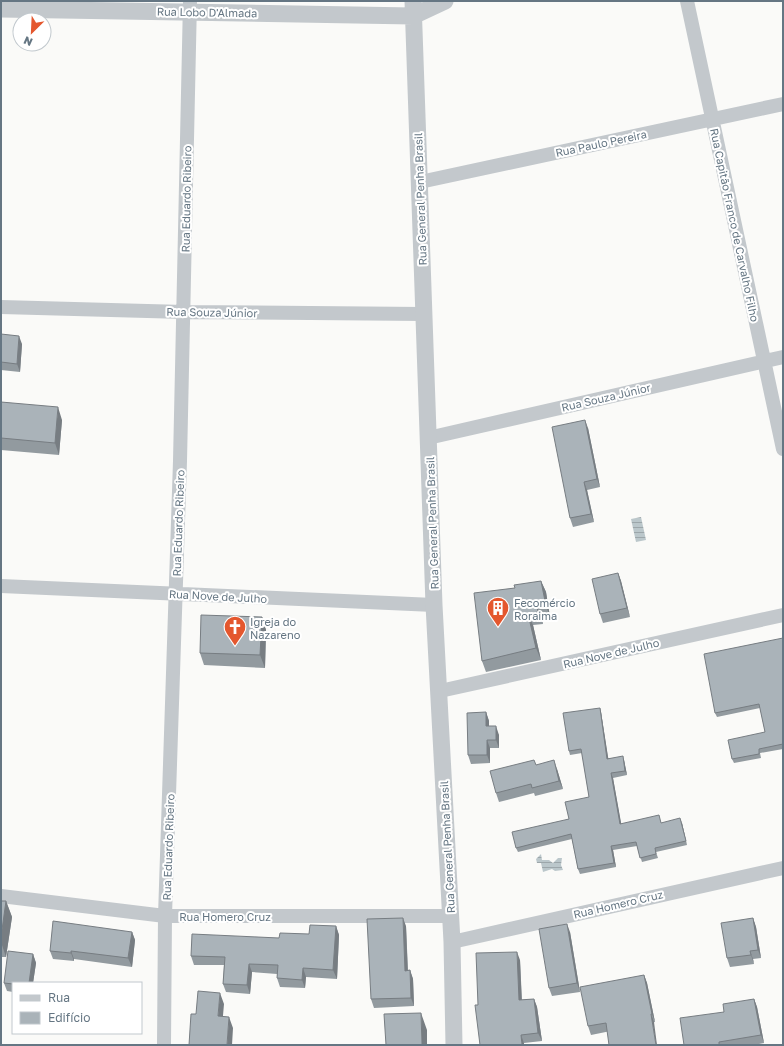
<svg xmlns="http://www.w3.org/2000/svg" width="784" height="1046" font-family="'Golos Text',sans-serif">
<defs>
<pattern id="water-rules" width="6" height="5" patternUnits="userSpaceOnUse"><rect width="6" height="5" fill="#bbc7cb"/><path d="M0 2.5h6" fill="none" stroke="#9ca6aa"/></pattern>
</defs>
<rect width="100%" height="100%" fill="#fafaf8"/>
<!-- water -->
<path fill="url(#water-rules)" d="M641 517 646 540 636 542 631 519Z
M541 854 542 860H549L553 863 558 858H562L561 865 563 870 555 871 552 869 543 872 541 863H537L536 859Z"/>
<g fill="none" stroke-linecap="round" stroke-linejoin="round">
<!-- minor -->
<path stroke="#c3c8cc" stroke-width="14" d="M687 1 783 449
M420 182 783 104
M1 307 184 312 423 314
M428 438 783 357
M1 586 434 605
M440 691 783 615
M1 896 165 916H450
M452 942 783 868
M164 1045 165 916 180 461 190 1"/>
<!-- tertiary -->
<path stroke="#c3c8cc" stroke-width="17" d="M413 1 434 605 452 942 454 1045
M1 9 413 16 445 1"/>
</g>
<!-- wall -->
<path fill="#929a9f" d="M1 334 22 344 20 372 1 370Z
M1 402 62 420 59 455 1 450Z
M588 428 600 487 587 490 594 522 573 527 570 518Z
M618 573 621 581 630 617 603 623 600 614Z
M541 581 546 592 550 617 542 619 543 624 533 625 541 660 486 672 482 661 515 588Z
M262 617 266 630 265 668 204 665 200 653Z
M783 638V749L760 753 761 758 734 763 732 759 765 732 760 708 717 717 715 713Z
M600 708 601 712 608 758 624 760 627 775 613 778 621 824 682 823 687 845 656 852 658 858 642 862 637 846 613 850 616 867 580 874 578 869 572 839 518 852 516 848 569 819 589 797 582 753 570 755 569 751Z
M486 712 489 721V726L499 735V748H490V763L471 764 468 755Z
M557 769 563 789 535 796 534 793 499 802 496 793Z
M1 901H6L12 917 6 957H1Z
M753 918 756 927 761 958 753 959 754 964 730 967 727 958Z
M336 926 339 935 337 979 306 977 305 988 280 987 277 978V974L252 972 250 994 226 992 223 984 224 965H194L191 956 279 938 309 934Z
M406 926 408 970H410L413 979 414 1006 374 1008 371 999Z
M132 932 135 940 132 967 74 959V961L53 959 50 951Z
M570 932 580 992 552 996 549 988Z
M33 954 36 963 33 983H13V992L7 991 4 983Z
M520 960 522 1000 534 999 537 1007 542 1041 524 1043 478 1005Z
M644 975 647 983 655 1022 591 1035 588 1026Z
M754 999 757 1007 764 1043 754 1045H684L724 1012Z"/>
<!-- shaded-wall -->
<path fill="#777d82" d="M19 336 22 344 20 372 17 364Z
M58 407 62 420 59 455 55 443Z
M585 420 588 428 600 487 597 479Z
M584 482 587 490 594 522 591 514Z
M618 573 621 581 630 617 627 608Z
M541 581 546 592 550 617 546 606Z
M537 607 542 619 543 624 538 612Z
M528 614 533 625 541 660 536 648Z
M262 617 266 630 265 668 260 655Z
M600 708 601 712 609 763 607 759Z
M486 712 489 721V735L486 726Z
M496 726 499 735V748L496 740Z
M487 740 490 748V763L487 755Z
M623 756 624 760 627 775 625 771Z
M554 760 557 769 563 789 559 781Z
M611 773 613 778 622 828 620 824Z
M680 818 682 823 687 845 686 841Z
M611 846 613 850 616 867 614 863Z
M6 901 12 917 6 957 1 942V937Z
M403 918 406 926 408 979 405 971Z
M753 918 756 927 761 958 758 950Z
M567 924 570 932 580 992 577 983Z
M336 926 339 935 337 979 333 970Z
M132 932 135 940 132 967 128 958Z
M71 951 74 959V961L71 953Z
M750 951 753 959 754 964 751 955Z
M517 952 520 960 522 1009 519 1000Z
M33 954 36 963 33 983H29Z
M249 964 252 972 250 994 247 985Z
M303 968 306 977 305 988 302 980Z
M410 970 413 979 414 1006 411 998Z
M644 975 647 983 655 1022 652 1014Z
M220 993 224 1004 222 1027 218 1016Z
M534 999 537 1007 542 1041 538 1033Z
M754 999 757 1007 764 1043 761 1035Z
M421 1013 427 1030V1045H422Z
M651 1014 654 1022 657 1045H656Z
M229 1017 233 1028 232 1045H227Z
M521 1035 524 1043V1045H522Z"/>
<!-- building -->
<path fill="#aab3b9" stroke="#777d82" d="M1 334 19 336 17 364 1 362Z
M1 402 58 407 55 443 1 438Z
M585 420 597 479 584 482 591 514 570 518 552 427Z
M618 573 627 608 600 614 592 579Z
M541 581 546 606 537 607 538 612 528 614 536 648 482 661 474 593 515 588 514 585Z
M201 615 262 617 260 655 200 653Z
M783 638V744L759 749V754L732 759 728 740 765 732 759 704 715 713 704 654Z
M600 708 607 759 623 756 625 771 611 773 620 824 659 815 661 823 680 818 686 841 655 848 656 854 640 858 636 842 611 846 614 863 578 869 571 834 516 848 512 832 569 819 565 802 589 797 581 749 569 751 563 713Z
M486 712V726H496V740H487V755H468L467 713Z
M534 760 536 765 554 760 559 781 532 788 531 784 496 793 490 771Z
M1 901H6L1 937Z
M403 918 405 971 410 970 411 998 371 999 367 919Z
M753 918 758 950 750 951 751 955 727 958 721 923Z
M53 921 132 932 128 958 71 951V953L50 951Z
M567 924 577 983 549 988 539 929Z
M310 925 336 926 333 970 303 968 302 980 277 978 278 965 249 964 247 985 223 984 225 957 191 956 192 934 279 938 280 933 309 934Z
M8 951 33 954 29 983H13V984L4 983Z
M517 952 519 1000 534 999 538 1033 521 1035 522 1045H480L475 1005H478L476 953Z
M644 975 652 1014H651L656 1045H609L606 1023 588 1026 580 987Z
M198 991 220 993 218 1016 229 1017 227 1045H189L191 1014H196Z
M754 999 761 1035 719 1042V1045H684L680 1018 724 1012 723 1004Z
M421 1013 422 1045H386L384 1014Z"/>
<!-- icons -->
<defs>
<g id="building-pin" transform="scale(1.15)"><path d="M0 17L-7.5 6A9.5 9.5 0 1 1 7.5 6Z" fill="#e4572e" stroke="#fff"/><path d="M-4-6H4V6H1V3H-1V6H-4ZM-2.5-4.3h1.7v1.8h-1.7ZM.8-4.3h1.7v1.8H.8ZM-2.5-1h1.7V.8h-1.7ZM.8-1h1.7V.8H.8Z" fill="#fff"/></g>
<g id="church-pin" transform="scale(1.15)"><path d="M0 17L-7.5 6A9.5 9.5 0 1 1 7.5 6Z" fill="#e4572e" stroke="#fff"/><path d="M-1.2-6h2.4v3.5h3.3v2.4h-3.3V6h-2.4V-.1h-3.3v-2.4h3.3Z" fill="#fff"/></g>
</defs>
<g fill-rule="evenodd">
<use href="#building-pin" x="498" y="608"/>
<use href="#church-pin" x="235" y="627"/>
</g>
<g text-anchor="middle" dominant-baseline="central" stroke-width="4" stroke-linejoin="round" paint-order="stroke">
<!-- street labels -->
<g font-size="11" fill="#657683" stroke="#fff">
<text transform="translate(207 12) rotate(1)">Rua Lobo D'Almada</text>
<text transform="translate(601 143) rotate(-12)">Rua Paulo Pereira</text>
<text transform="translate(186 199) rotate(-89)">Rua Eduardo Ribeiro</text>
<text transform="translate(420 199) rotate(-92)">Rua General Penha Brasil</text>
<text transform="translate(735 225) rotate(78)">Rua Capitão Franco de Carvalho Filho</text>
<text transform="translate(212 312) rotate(1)">Rua Souza Júnior</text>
<text transform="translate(606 397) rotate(-13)">Rua Souza Júnior</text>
<text transform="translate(178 523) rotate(-88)">Rua Eduardo Ribeiro</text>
<text transform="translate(432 523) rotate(-92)">Rua General Penha Brasil</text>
<text transform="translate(218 596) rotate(3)">Rua Nove de Julho</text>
<text transform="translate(611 653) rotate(-13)">Rua Nove de Julho</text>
<text transform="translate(168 847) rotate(-88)">Rua Eduardo Ribeiro</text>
<text transform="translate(447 847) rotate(-93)">Rua General Penha Brasil</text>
<text transform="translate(618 904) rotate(-13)">Rua Homero Cruz</text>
<text x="225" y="916">Rua Homero Cruz</text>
</g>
<!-- poi labels -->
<g font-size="11" fill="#657683" stroke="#fff" text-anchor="start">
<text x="514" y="602">Fecomércio<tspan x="514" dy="13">Roraima</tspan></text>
<text x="250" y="621">Igreja do<tspan x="250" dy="13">Nazareno</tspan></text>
</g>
</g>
<!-- border -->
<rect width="784" height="1046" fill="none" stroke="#657683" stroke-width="4"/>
<!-- legend -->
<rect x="12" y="982" width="130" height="52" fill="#ffffff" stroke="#c1c8cd"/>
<rect x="20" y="995" width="20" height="6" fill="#c3c8cc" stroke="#c1c8cd"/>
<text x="48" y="1002" font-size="12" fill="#657683">Rua</text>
<rect x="20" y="1012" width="20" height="12" fill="#aab3b9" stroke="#c1c8cd"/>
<text x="48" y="1022" font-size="12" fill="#657683">Edifício</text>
<!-- north arrow -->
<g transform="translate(32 32) rotate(204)"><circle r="19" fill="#ffffff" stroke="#c1c8cd"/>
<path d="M0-3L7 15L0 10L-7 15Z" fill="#e4572e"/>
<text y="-6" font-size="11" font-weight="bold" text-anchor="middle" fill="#657683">N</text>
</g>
</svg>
